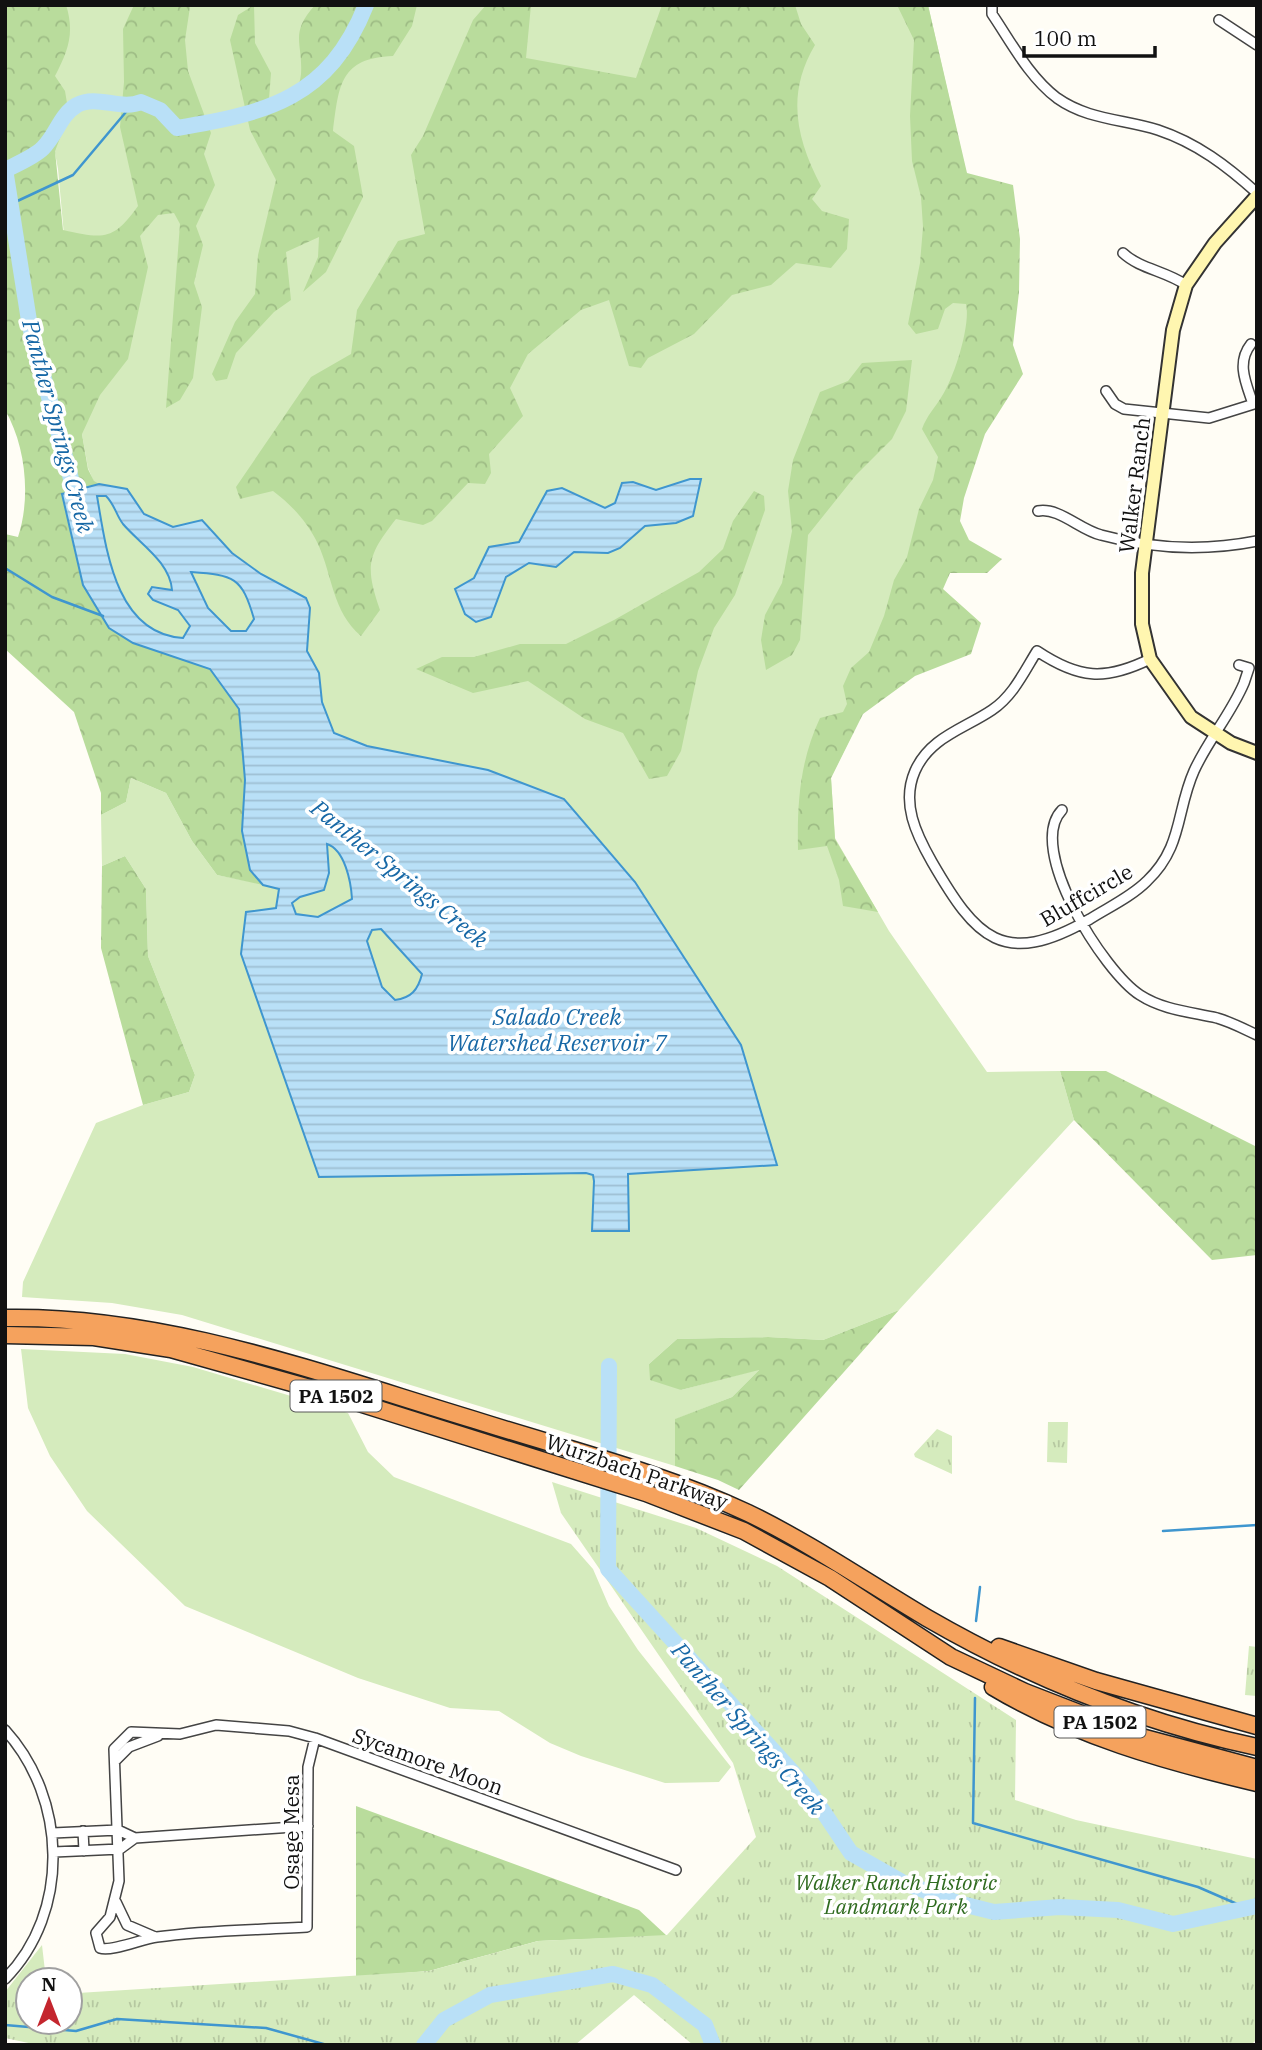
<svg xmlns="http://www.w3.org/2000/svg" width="1262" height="2050" font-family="'IBM Plex Serif',serif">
<defs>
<pattern id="forest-crowns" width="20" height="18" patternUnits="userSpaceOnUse" patternTransform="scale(1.75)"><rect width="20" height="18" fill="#b9dc9c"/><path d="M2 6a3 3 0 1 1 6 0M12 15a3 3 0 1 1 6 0" fill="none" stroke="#9ebc85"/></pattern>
<pattern id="park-tufts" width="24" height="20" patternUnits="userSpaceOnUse" patternTransform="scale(1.75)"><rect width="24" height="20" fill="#d5ebbd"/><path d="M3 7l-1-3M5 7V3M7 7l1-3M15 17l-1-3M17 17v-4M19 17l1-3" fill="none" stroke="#b6c8a1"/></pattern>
<pattern id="water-rules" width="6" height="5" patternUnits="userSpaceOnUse" patternTransform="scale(1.75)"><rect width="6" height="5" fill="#b9e0f7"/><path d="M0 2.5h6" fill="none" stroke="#9ebfd3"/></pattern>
</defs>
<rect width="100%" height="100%" fill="#fffdf5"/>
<!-- grass -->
<path fill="#d5ebbd" d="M27 5H928L975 211 986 347 894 649 831 778 835 838 889 931 987 1072 1060 1071 1074 1120 899 1310 823 1340 768 1337 677 1339 649 1364 681 1390 760 1369 732 1397 676 1419 675 1466 182 1315 112 1303 22 1297 23 1282 96 1123 143 1105 189 1092 195 1075 148 956 146 889 125 856 102 866 101 815 126 802 131 778 166 793 192 841 217 875 263 884 109 628 94 482 88 468 82 434 58 169Z
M21 1349 125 1354 193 1367 348 1413 368 1452 394 1477 571 1544 593 1569 609 1606 638 1650 731 1767 719 1782 665 1783 581 1756 550 1743 499 1711 450 1708 358 1678 185 1606 87 1511 50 1456 28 1408Z"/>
<!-- forest -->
<path fill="url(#forest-crowns)" d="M5 5H66C75 33 68 51 55 76L65 91 69 115 55 151 63 230C104 239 113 241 138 206L120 127 124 82 123 29 134 5 190 7 185 40 188 71 211 133 204 154 215 185 196 226 203 245 194 283 202 307 193 378 180 400 166 408 180 224 174 213 158 215 140 236 148 267 128 359 100 395 82 434 88 469 94 481 99 484 62 495 133 643 210 669 239 709 245 780 242 831 250 870 263 885 217 875 192 841 166 793 131 778 126 802 101 815V793L74 712 5 649V534L18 537C31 498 26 446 5 410Z
M254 5 255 43 271 73 268 112 294 102C296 93 300 83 301 74 303 42 289 34 315 5H417L412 26 393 56C340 58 339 85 333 131L354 146 363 197 326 272 303 292 318 257 319 237 286 252 291 300 274 312 236 353 227 379 216 381 212 374 235 322 255 294 258 255 276 180 250 130 230 40 238 15Z
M486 5H531L526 58 636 78 662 5H795L801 24 815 45C786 94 796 138 821 186L812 199 822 211 849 219 847 249 831 268 796 263 771 285 732 295 694 334 648 358 641 368 629 366 609 300 581 310 528 354 510 388 523 416 489 454 491 473 485 484 468 483 432 521 423 525 396 519C367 556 365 566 380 610L361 636C332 611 333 577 318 544 308 523 292 505 273 491L240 499 236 487 311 377 351 354 357 310 398 241 425 234 411 155 423 136 473 20Z
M897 5H928L967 173 1013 185 1020 239 1019 292 1013 345 1023 374 985 434 964 498 960 521 969 540 1002 559 987 573H950L943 589 981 623 971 654 915 676 863 714 831 778 835 839 878 912 843 906 839 880 827 846 798 850C797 802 800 761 820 718L843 712 847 704 843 686 851 668 869 652 884 616 894 580 907 557 919 509 933 480 938 457 922 429C927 415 935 408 942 396 954 378 971 325 966 304L953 303 945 309 938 329 916 334 908 324 920 263 923 227 921 197 912 161 910 116 914 40Z
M912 360 906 411 892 439 856 475 808 535 800 640 792 655 766 670 761 640 765 615 782 583 792 531 788 491 793 460 820 392 848 381 862 363Z
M754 491 764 496 765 510 735 595 714 628 698 671 681 751 667 776 649 779 623 733 585 719 528 681 473 693 416 669 442 657H474L520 644H566L614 620 699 572 723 549 733 521Z
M125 856 146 889 148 956 195 1075 189 1092 143 1105 101 948 102 866Z
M1060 1071H1106L1257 1147V1255L1212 1260 1074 1120Z
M899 1310 739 1490 718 1480 675 1466V1419L732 1397 759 1370 681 1390 650 1380 649 1364 677 1339 768 1337 823 1340Z
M356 1806 639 1910 667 1936 538 1941 429 1971 356 1977Z"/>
<!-- park -->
<path fill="url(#park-tufts)" d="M1048 1422H1068L1067 1463 1047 1462Z
M937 1429 952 1436V1474L915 1457 914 1454Z
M552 1482 696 1528 777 1566 1016 1720 1015 1800 1076 1820 1257 1859V2039L1251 2045H693L634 1995 575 2045H38L5 2038V1992L42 1945 45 1971 58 1980H28V2022H70V1988L78 1993 429 1971 538 1941 667 1935 756 1837 733 1763 561 1513Z
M1249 1646 1257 1647V1696L1245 1695Z"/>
<!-- water -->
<path fill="url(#water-rules)" stroke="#3f96cf" stroke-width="2" fill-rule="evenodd" d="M690 479H701L693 516 676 523 645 526 620 548 608 553 574 552 556 567 529 563 506 577 491 617 476 622 465 614 455 589 474 578 489 547 519 542 547 491 562 488 605 508 615 503 622 483 633 482 656 490Z
M99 484 127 489 144 514 173 527 202 520 232 553 261 574 306 598 310 608 307 651 319 673 322 702 334 733 367 746 488 770 564 799 635 882 741 1045 777 1165 628 1174 629 1231H592L594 1181 593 1175 586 1173 319 1177 241 954 246 912 276 908 279 889 263 885 250 870 242 831 245 780 239 709 210 669 133 643 109 628 83 585 62 494ZM97 496H106C115 505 116 515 123 524 140 544 170 562 172 590L152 587 148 594 153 600 178 610 190 626 183 638C115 634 106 548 97 496ZM191 572C234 575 242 577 254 619L246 631H231L208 608ZM327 844C345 850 351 882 352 899L318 917 296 914 292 903 300 897 324 890 329 873ZM381 929 422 974C418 990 411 998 395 1000L382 987 367 941 372 930Z"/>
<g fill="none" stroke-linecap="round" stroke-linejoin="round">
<!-- stream -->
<path stroke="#3f96cf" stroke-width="2.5" d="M11 204 73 175 131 106
M5 568 52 597 103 616
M1163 1531 1257 1525
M976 1621 980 1587
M975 1698 973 1823 1198 1887 1244 1907
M1255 1906 1257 1892
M5 2025 76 2031 117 2019 266 2028 327 2045"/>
<!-- river -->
<path stroke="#b9e0f7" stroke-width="16" d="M5 169 30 327 80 512
M5 170C17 164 34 157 43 148 57 134 60 115 77 105 97 94 121 111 141 102L160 110 177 128C268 113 329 98 366 5
M609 1366 608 1569 808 1789 851 1853 902 1882 958 1903 994 1912 1060 1907 1118 1910 1173 1924 1257 1906
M424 2045 444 2020 490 1995 613 1974 652 1985 705 2025 713 2045"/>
<!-- street casing -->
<g stroke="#444" stroke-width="12">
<path id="street" d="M992 5V14C1011 42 1029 77 1057 98 1088 120 1123 119 1158 130 1197 143 1227 166 1257 193
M1219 20 1257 45
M1123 253C1140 269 1166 271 1186 285
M1251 344C1236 363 1246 383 1253 404
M1106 391 1115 404 1124 409 1209 418 1257 403
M1038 511C1059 507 1080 530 1101 535 1152 549 1206 551 1257 541
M1150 659C1105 681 1079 679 1037 651 1024 672 1013 696 992 710 964 729 930 737 915 771 901 803 916 834 932 862 976 938 1003 969 1090 919 1109 907 1131 897 1147 881 1183 847 1176 811 1194 771 1208 740 1231 714 1244 683L1249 668 1239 665
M1062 810C1025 848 1104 972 1140 995 1163 1010 1191 1012 1217 1018 1231 1022 1244 1029 1257 1035
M5 1730C67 1798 71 1912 5 1979
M315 1738 308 1767 307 1927C258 1930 206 1930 157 1937 142 1939 111 1952 100 1948L96 1933 110 1917 119 1881 114 1749 131 1732 180 1734 216 1725 289 1731 315 1738 676 1870
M115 1761 129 1747 158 1736
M83 1831 84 1851
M53 1833 118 1830 135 1838 308 1826
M54 1852 120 1849 135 1838
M116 1902 127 1925 155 1937"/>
</g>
<!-- secondary casing -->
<g stroke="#333" stroke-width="16">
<path id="secondary" d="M1257 196 1215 243 1186 285 1173 330 1142 573V624L1150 659 1191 717 1231 743 1257 753"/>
</g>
<!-- highway casing -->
<g stroke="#222" stroke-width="19">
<path id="highway" d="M5 1318C167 1315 322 1374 475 1420 566 1449 661 1472 748 1513 810 1543 868 1583 927 1618 1031 1678 1139 1722 1257 1747
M5 1335 94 1337 171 1349 324 1392 646 1493 744 1531 830 1578 951 1657 1025 1692 1141 1737 1257 1768
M999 1647 1096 1681 1257 1726
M993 1687C1075 1736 1164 1761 1257 1783"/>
</g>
<!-- street -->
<use href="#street" stroke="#fff" stroke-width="9"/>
<!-- secondary -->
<use href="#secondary" stroke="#fff6b0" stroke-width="12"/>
<!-- highway -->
<use href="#highway" stroke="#f5a25d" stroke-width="16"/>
</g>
<g text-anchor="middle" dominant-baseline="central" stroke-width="7" stroke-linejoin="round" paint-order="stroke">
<!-- shield labels -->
<g fill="#fff" stroke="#585858" stroke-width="2">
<rect x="290.5" y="1380.5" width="91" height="31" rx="5"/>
<rect x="1054.5" y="1706.5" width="91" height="31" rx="5"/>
</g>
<g font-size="19" font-weight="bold" fill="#111">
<text x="336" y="1396">PA 1502</text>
<text x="1100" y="1722">PA 1502</text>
</g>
<!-- street labels -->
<g font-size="21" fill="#111" stroke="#fff">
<text transform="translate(1134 485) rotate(-83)">Walker Ranch</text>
<text transform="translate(1086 895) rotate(-30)">Bluffcircle</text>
<text transform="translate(637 1471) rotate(19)">Wurzbach Parkway</text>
<text transform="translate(428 1761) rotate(20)">Sycamore Moon</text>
<text transform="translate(291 1832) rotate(-90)">Osage Mesa</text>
</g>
<!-- park labels -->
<g font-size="21" font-style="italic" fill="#2f6b1f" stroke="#fff">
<text x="896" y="1882">Walker Ranch Historic<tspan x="896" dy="24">Landmark Park</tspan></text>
</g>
<!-- water labels -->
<g font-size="23" font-style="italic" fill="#1768a6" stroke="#fff">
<text transform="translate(59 426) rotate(75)">Panther Springs Creek</text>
<text transform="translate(400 873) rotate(39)">Panther Springs Creek</text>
<text x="557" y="1016">Salado Creek<tspan x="557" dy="26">Watershed Reservoir 7</tspan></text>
<text transform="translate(749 1728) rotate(49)">Panther Springs Creek</text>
</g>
</g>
<!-- border -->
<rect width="1262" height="2050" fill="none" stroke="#111111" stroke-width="14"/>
<!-- north arrow -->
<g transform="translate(49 2001)"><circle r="33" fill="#ffffff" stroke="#a0a0a0" stroke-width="2"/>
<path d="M0-5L12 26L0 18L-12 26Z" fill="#c4262e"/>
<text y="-10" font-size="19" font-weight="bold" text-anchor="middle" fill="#111111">N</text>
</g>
<!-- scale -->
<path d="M1024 46v10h131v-10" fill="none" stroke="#111111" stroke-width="3.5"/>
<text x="1034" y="46" font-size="21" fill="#111111" stroke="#ffffff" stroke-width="5" paint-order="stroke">100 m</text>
</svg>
